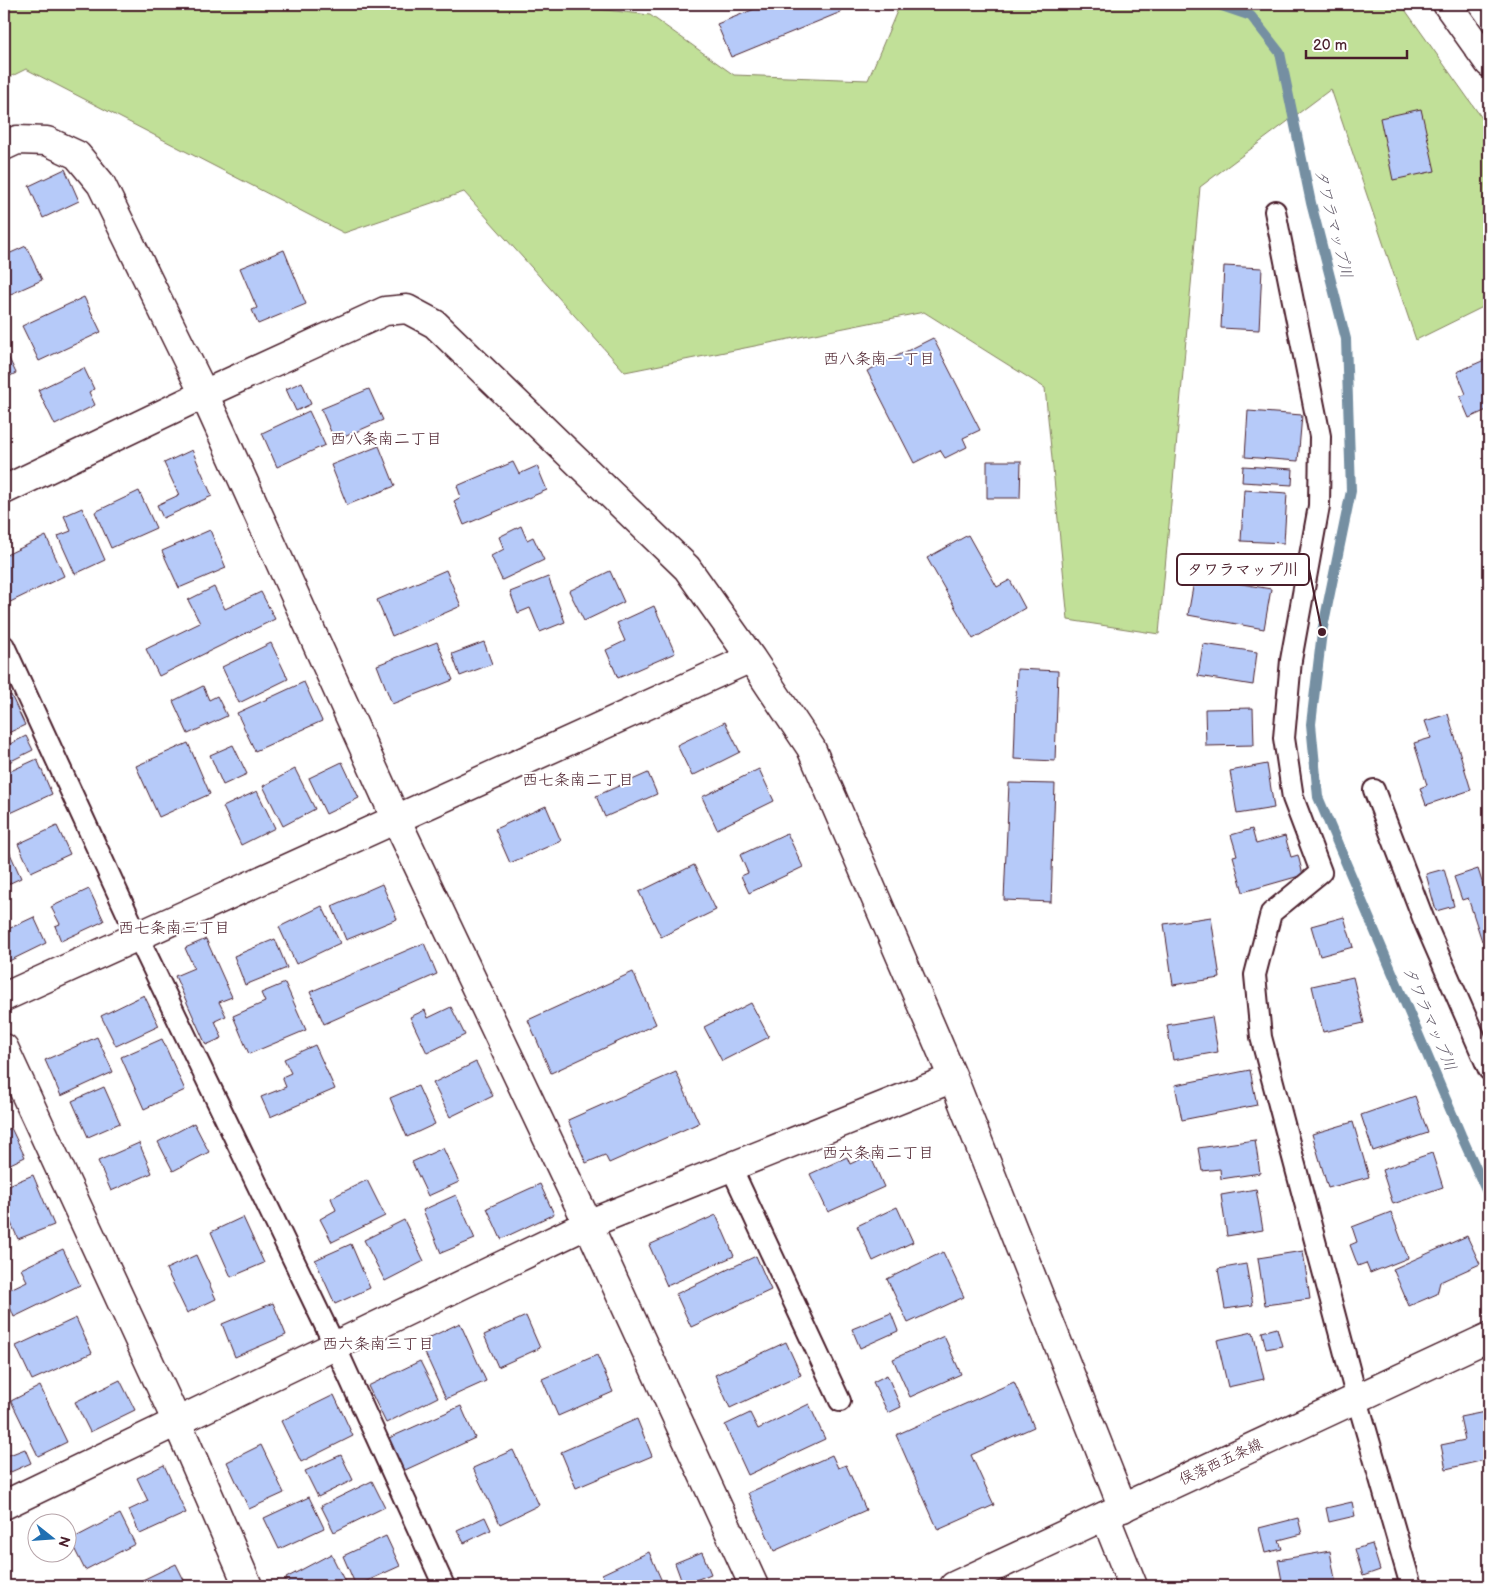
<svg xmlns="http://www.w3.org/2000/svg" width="1493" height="1590" font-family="'Balsamiq Sans','Klee One',sans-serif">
<rect width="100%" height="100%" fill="#fff"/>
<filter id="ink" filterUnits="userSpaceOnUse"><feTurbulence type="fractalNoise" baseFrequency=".02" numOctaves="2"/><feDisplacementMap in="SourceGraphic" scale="10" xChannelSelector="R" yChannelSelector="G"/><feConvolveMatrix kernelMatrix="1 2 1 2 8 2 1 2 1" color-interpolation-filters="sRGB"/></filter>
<g filter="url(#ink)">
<!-- green -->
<path fill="#c1e098" stroke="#868062" d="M4 4H553L650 15 734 75 868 80 900 4H1401L1489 128V304L1416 340 1331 89 1200 187 1159 634 1068 620 1045 388 924 312 625 372 464 192 344 233 26 69 4 80Z"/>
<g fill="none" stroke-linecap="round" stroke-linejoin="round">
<!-- stream -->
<path stroke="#748fa2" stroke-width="10" d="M1216 4 1251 16 1280 53 1311 203 1346 339 1351 491 1322 632 1311 724 1318 797 1461 1135 1489 1197"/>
</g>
<!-- building -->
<path fill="#b6caf9" stroke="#4a1f2b" d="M767 4H837L841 12 731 57 717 24Z
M1421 109 1435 171 1393 180 1380 118Z
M65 169 79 201 43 218 29 186Z
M26 246 42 280 4 297V256Z
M284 250 306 304 258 324 252 310 257 308 240 268Z
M1224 266 1262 268 1259 330 1221 328Z
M84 297 101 332 39 361 22 326Z
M933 338 980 430 963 438 967 447 945 458 940 450 914 463 867 371Z
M4 348 16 373 4 379Z
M1489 358V409L1469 418 1460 397 1466 394 1457 372Z
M84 368 94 389 89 392 95 405 55 425 38 390Z
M302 382 311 404 296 411 286 389Z
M369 389 383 420 335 441 321 409Z
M309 411 325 445 277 467 262 433Z
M1248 411 1302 415 1298 461 1245 457Z
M379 446 395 486 347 505 331 465Z
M192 450 212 496 163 518 157 505 179 495 164 463Z
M987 461H1021L1020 498H987Z
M513 462 519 474 537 466 547 490 464 525 454 501 461 497 457 486Z
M1243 466 1293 469 1292 485 1242 482Z
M1244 490 1287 493 1284 543 1241 541Z
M139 491 156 528 111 548 95 512Z
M82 508 105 560 75 574 58 536 71 531 64 516Z
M521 526 527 540 533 537 544 560 502 580 491 556 504 549 499 537Z
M210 530 226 568 179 588 162 551Z
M968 535 997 587 1010 580 1025 608 973 639 927 558Z
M46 536 64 576 4 605V556Z
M446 570 461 606 392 636 377 600Z
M610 571 624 602 584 621 569 591Z
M1195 576 1271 589 1264 629 1188 615Z
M548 577 565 622 540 632 530 608 518 613 510 592Z
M214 587 225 609 261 592 275 619 159 676 146 649 200 623 188 600Z
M654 606 675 653 618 678 606 650 625 641 617 623Z
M437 642 453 680 392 704 377 665Z
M484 642 492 664 460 676 452 654Z
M271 643 288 679 239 703 222 667Z
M1203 644 1257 652 1253 685 1198 676Z
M1017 669 1058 671 1055 761 1014 759Z
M304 682 322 721 255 751 237 713Z
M203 686 209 700 217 696 227 716 188 734 173 701Z
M11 695 25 725 4 735V698Z
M1253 708 1254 745 1206 746 1205 709Z
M1448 714 1471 790 1426 805 1420 788 1427 785 1414 743 1431 738 1425 721Z
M725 722 740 752 692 776 677 745Z
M26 736 33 750 5 764 4 747Z
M188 743 210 794 159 817 136 766Z
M233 745 247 774 223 785 210 755Z
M37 759 52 794 4 816V774Z
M342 762 359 798 326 814 309 778Z
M1267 764 1274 808 1237 814 1230 771Z
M295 769 315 809 283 826 263 786Z
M759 769 774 801 717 829 702 797Z
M648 773 657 794 605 817 596 796Z
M1009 783 1055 784 1051 902 1004 900Z
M257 791 275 828 241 845 223 807Z
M546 806 561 841 510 863 495 829Z
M57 826 70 854 31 872 18 844Z
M1252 829 1256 844 1285 836 1291 857 1298 855 1303 875 1243 892 1233 856 1237 855 1231 835Z
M787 833 803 867 749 893 741 876 748 873 740 855Z
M4 840 21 878 4 886Z
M694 865 716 910 661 937 639 892Z
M1444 869 1454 906 1436 911 1426 874Z
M1478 869 1484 888 1489 887V938L1482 941 1468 898 1462 900 1454 877Z
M382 884 397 919 346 940 332 906Z
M89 889 104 921 61 941 55 926 60 924 51 907Z
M322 906 340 943 296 964 279 927Z
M34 917 46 943 5 963 4 959V931Z
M1211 917 1220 978 1173 985 1164 924Z
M1344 917 1353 947 1320 956 1311 926Z
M206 939 232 997 219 1002 226 1016 215 1021 222 1038 206 1045 175 976 194 968 185 948Z
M275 939 287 968 245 985 234 956Z
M424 943 437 974 324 1024 310 992Z
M633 972 656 1024 551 1073 528 1020Z
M1353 977 1364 1023 1323 1032 1312 986Z
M285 983 306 1030 249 1054 233 1016 265 1002 261 993Z
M144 995 159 1026 116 1046 101 1016Z
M751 1003 769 1037 722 1061 704 1027Z
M451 1007 465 1035 427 1053 410 1017 425 1010 428 1018Z
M1212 1017 1218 1052 1173 1060 1167 1025Z
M97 1037 113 1072 61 1096 45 1060Z
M162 1039 185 1090 144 1109 121 1057Z
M315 1045 335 1089 270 1117 261 1097 286 1087 282 1077 291 1073 284 1059Z
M476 1062 493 1096 450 1117 433 1083Z
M1250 1070 1257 1105 1182 1120 1175 1085Z
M676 1072 699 1123 609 1163 605 1155 586 1163 568 1120Z
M418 1086 435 1124 407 1137 390 1098Z
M104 1087 120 1123 88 1137 72 1101Z
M1415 1096 1428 1133 1373 1151 1361 1115Z
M1353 1122 1369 1177 1328 1188 1312 1134Z
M194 1123 209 1152 173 1171 158 1142Z
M11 1128 25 1157 4 1167V1131Z
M1255 1140 1260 1173 1221 1179 1220 1169 1202 1171 1198 1148Z
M139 1143 152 1173 111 1191 98 1161Z
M443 1148 459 1182 428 1196 412 1162Z
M1432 1153 1443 1187 1393 1204 1382 1170Z
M870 1155 884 1187 828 1212 810 1174 847 1157 850 1164Z
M33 1175 54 1225 18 1239 11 1223 4 1226V1187Z
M367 1180 385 1216 332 1242 320 1219 336 1210 331 1198Z
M540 1184 554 1214 501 1239 487 1208Z
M1256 1189 1263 1230 1227 1236 1221 1195Z
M456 1195 475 1239 441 1253 423 1210Z
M897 1207 913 1242 873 1261 857 1226Z
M1391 1212 1408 1258 1370 1273 1366 1263 1358 1266 1350 1245 1357 1242 1352 1227Z
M716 1215 734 1256 667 1286 649 1245Z
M243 1217 264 1263 231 1277 211 1232Z
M404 1220 424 1261 385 1281 364 1240Z
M1467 1236 1480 1264 1440 1282 1437 1294 1409 1306 1393 1269Z
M351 1244 370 1288 335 1304 315 1260Z
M63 1249 80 1285 14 1317 4 1292 27 1281 21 1269Z
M1303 1251 1310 1299 1265 1305 1258 1258Z
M943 1252 964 1297 908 1323 887 1279Z
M196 1255 216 1299 187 1313 166 1269Z
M756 1256 771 1290 691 1327 676 1294Z
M1246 1264 1253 1305 1225 1309 1218 1269Z
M273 1303 286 1335 235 1357 222 1324Z
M891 1313 898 1331 860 1348 852 1329Z
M526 1316 540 1348 498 1367 484 1335Z
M76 1318 92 1353 32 1380 16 1346Z
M460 1323 486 1381 446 1399 420 1342Z
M1277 1328 1282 1346 1266 1349 1262 1332Z
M1253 1332 1264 1379 1228 1387 1217 1340Z
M944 1336 961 1374 910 1397 893 1359Z
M786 1342 801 1375 730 1408 715 1375Z
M597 1355 613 1392 558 1416 542 1379Z
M420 1361 438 1397 386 1423 368 1386Z
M887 1375 901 1407 888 1413 873 1382Z
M120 1380 135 1410 90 1432 75 1402Z
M1014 1382 1034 1427 971 1455 994 1505 938 1530 896 1435Z
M40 1386 67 1442 38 1456 11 1401Z
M334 1395 353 1436 301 1462 281 1421Z
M809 1404 825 1439 748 1475 725 1425 750 1413 758 1429Z
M461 1406 475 1438 403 1471 389 1438Z
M1485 1412 1489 1430V1459L1446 1469 1441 1445 1465 1440 1460 1417Z
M637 1419 652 1456 576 1488 561 1452Z
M261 1445 284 1493 249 1509 227 1462Z
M25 1449 31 1463 4 1475V1457Z
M513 1450 539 1505 500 1524 473 1468Z
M341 1455 353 1480 318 1497 305 1471Z
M832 1455 838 1468 846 1465 866 1510 774 1551 748 1493Z
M164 1465 186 1513 140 1534 129 1510 148 1501 137 1478Z
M372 1481 385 1507 334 1532 321 1506Z
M309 1497 324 1528 279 1549 264 1518Z
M1352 1502 1355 1516 1329 1522 1326 1508Z
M120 1514 135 1544 85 1570 70 1540Z
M485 1517 491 1530 464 1543 457 1530Z
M1298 1518 1302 1534 1279 1540 1282 1549 1265 1553 1259 1528Z
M386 1536 400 1566 356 1586 343 1556Z
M1372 1544 1380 1570 1363 1576 1355 1549Z
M1330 1551 1336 1585 1283 1586 1278 1560Z
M649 1552 664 1586H607L602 1574Z
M702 1552 711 1574 683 1585 675 1563Z
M331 1554 347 1586H290L286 1578Z
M176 1564 187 1586H130Z"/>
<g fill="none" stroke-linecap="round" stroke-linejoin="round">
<!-- service casing -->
<g stroke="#4a1f2b" stroke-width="24">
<path id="service" d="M1275 211 1320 436 1319 506 1291 660 1284 738 1293 798 1321 872 1271 913 1255 975 1261 1037 1357 1399 1411 1586
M4 646 138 937 335 1346 444 1586
M1374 790 1425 923 1489 1070
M731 1167 840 1401"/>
</g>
<!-- minor casing -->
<g stroke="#4a1f2b" stroke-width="31">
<path id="minor" d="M4 146 17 140 47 141 77 155 101 184 204 394 396 819 588 1224 754 1586
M4 490 204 394 385 311 407 309 435 324 687 568 751 658 811 748 953 1078 1123 1508
M4 997 751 658
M4 1048 177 1422 248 1586
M4 1505 588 1224 953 1078
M1105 1516 1133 1586"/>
</g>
<!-- secondary casing -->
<g stroke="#4a1f2b" stroke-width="31">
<path id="secondary" d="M954 1586 1489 1337"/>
</g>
<!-- primary casing -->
<g stroke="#4a1f2b" stroke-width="31">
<path id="primary" d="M1447 4 1489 63"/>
</g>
<!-- service -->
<use href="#service" stroke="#fff" stroke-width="20"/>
<!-- minor -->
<use href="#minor" stroke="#fff" stroke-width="28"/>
<!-- secondary -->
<use href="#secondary" stroke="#fff" stroke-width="28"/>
<!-- primary -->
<use href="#primary" stroke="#fff" stroke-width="28"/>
</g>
</g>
<g text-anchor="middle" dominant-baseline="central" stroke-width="4" stroke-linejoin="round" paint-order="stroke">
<!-- street labels -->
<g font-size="15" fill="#4a1f2b" stroke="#fff">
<text transform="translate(1221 1462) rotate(-25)">俣落西五条線</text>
</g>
<!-- water labels -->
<g font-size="16" font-style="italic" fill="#5f5766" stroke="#fff">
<text transform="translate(1333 224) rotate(76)">タワラマップ川</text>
<text transform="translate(1429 1019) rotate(67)">タワラマップ川</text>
</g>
<!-- neighbourhood labels -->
<g font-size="16" fill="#4a1f2b" stroke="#fff">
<text x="879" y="359">西八条南一丁目</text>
<text x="386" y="439">西八条南二丁目</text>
<text x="578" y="780">西七条南二丁目</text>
<text x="174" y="928">西七条南三丁目</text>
<text x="878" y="1153">西六条南二丁目</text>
<text x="378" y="1344">西六条南三丁目</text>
</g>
</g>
<!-- callouts -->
<path fill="none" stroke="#4a1f2b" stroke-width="2" d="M1322 632L1309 569"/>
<circle fill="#4a1f2b" stroke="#fff" stroke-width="2" cx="1322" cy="632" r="5"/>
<rect fill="#fff" stroke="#4a1f2b" stroke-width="2" x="1177" y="554" width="132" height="31" rx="5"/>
<g font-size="16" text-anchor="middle" font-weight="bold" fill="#4a1f2b">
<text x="1243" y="575">タワラマップ川</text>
</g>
<!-- margin -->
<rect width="1493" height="1590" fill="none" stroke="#fff" stroke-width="20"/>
<rect x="10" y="10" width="1473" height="1570" fill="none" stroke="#4a1f2b" stroke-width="2" filter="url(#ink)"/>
<!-- north arrow -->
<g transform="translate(52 1538) rotate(107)"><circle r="24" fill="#ffffff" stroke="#b7a5aa"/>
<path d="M0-4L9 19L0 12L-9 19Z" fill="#1f6fb2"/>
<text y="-8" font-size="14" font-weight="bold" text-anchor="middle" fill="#4a1f2b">N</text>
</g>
<!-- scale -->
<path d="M1306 50v8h101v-8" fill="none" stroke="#4a1f2b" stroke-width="2.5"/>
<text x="1313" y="50" font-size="15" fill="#4a1f2b" stroke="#ffffff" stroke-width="4" paint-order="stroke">20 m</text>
</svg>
